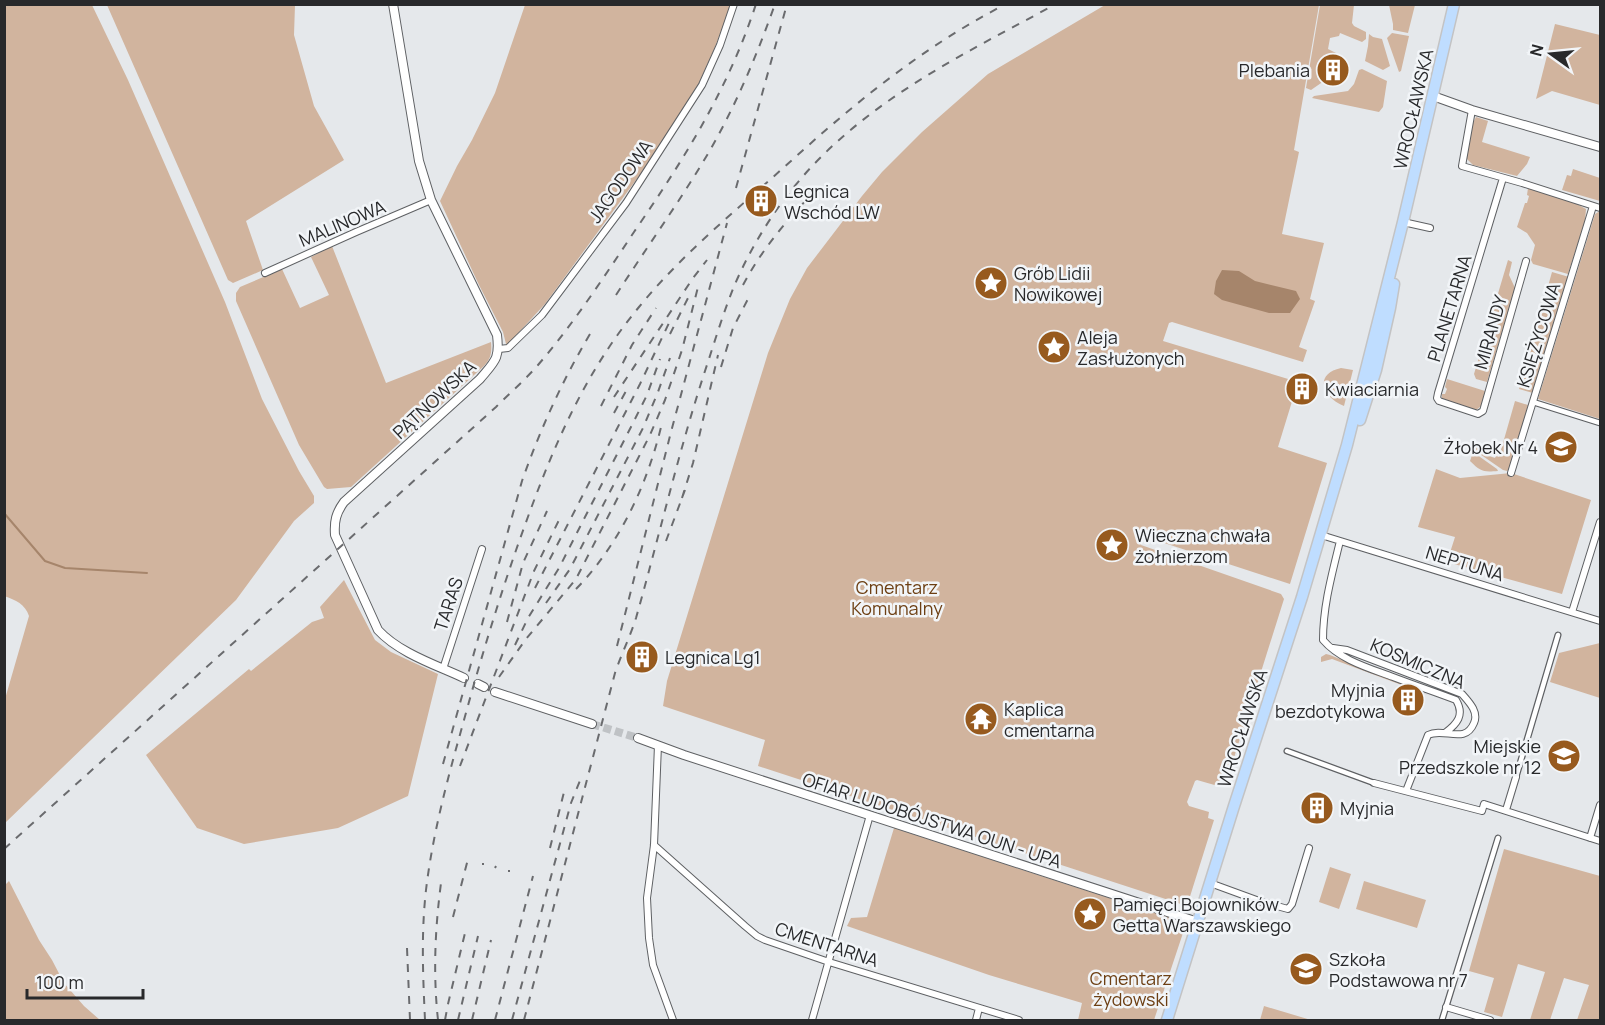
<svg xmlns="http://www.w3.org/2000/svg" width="1605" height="1025" font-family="Manrope,sans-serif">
<rect width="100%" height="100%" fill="#e5e8eb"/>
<!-- green -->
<path fill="#d1b49e" d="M5 4 92 5 128 80 225 302 262 399 299 471 314 496V503L294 521 236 600 5 823V699L29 616C25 604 16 600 4 596Z
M107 5H295L294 35 314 106 344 160 246 221 263 270 233 283 228 280Z
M525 5H731L715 47 699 83 647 165 545 304 508 344H506L503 332 479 285 440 201 457 166 472 140 495 93Z
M1105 5H1319L1294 150 1299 152 1282 234 1324 243 1310 299 1315 301 1299 347 1307 350 1303 362 1172 322 1169 323 1163 341 1298 382 1278 447 1327 463 1290 584 1149 538 1144 541H1142L1141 545 1281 594 1284 599 1226 783 1219 781 1218 786 1197 780 1195 781 1187 802 1189 806 1209 812 1208 818 1214 820 1187 906 758 766 765 740 663 706 667 681 768 353 790 299 807 268 862 196 882 172 922 132 988 74Z
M1320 5H1354L1352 23 1354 26 1366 32V39L1362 42 1340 33 1339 36 1330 38 1328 49 1336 53 1335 56 1329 57 1328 63 1332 65V69H1325L1324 81 1311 90 1306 88Z
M1389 5H1415L1408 33 1393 30V24Z
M1555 24 1600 35V105L1552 91 1536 99Z
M1392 33 1409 36 1401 71 1399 72 1387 38Z
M1369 34 1373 37 1382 39 1390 66 1383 70 1365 61 1368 46Z
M1362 69 1387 81 1383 107 1379 112 1312 98 1314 96 1348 91 1354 84 1359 70Z
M1476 117 1488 121 1482 142 1530 157 1527 164 1517 176 1473 165 1466 158C1468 145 1469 128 1476 117Z
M1573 169 1600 178V201L1562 190 1567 175 1571 176Z
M1528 188 1577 204 1586 209 1585 221 1568 274 1533 264 1531 260 1535 245 1527 233 1517 227 1525 203H1527L1529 196 1527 195Z
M1600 211V419L1538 399 1595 214Z
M332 246 386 383 491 342C492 352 491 359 484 366L351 487 327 489 324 487 299 445 236 301V293L240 287 282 269 300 308 329 295 311 257Z
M1508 260 1512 262 1509 275 1515 288 1487 382 1476 379 1474 374Z
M1552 272 1569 277 1533 393 1519 389Z
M1341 368 1353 370 1344 406C1323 398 1313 374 1341 368Z
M1447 379 1485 391 1481 406 1475 411 1442 399V394H1445L1447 389 1445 387Z
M1515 401 1528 405 1510 469 1507 471 1503 470 1474 450 1475 445 1484 447 1483 452 1489 454V456L1495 458 1496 456 1499 457Z
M1473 452 1497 469 1498 471C1483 472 1481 472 1470 461Z
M1436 469 1460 478 1511 473 1591 500 1562 594 1447 562 1455 537 1418 527Z
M344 580 375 640 391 652 438 674 408 796 338 828 244 844 197 828 146 755 249 669 251 671 312 622 324 618 320 607Z
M1600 643V698L1550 682 1559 653Z
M1326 654 1330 655 1431 696 1332 659 1321 662V657Z
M894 828 1177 920 1176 924 1184 928V930L1154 1020H1078L1082 1003 989 975 847 926 851 918 867 917Z
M1504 849 1600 876V1020H1577L1589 985 1564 978 1550 1020H1530L1545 972 1518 964 1502 1017 1484 1012 1494 978 1469 971Z
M1330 867 1351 874 1339 909 1319 902Z
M9 881 39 940 52 960 64 983 84 1006 100 1020H5L4 886Z
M1364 881 1426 900 1417 928 1356 909Z
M1264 1006 1311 1020H1260Z"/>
<!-- water -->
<path fill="#a6856b" d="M1222 270 1239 271 1255 281 1296 291 1300 299 1290 313H1269L1222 300 1214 294 1216 281Z"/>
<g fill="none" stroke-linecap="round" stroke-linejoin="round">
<!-- stream -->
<path stroke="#a6856b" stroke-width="2" d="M4 513 45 561 65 568 147 573"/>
<!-- tertiary-tunnel -->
<path stroke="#bfc2c5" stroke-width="8" stroke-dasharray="8 4" stroke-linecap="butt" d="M592 724 638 738"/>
<!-- pedestrian casing -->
<g stroke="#5e6063" stroke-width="7">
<path id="pedestrian" d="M1533 402 1600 423
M1287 751 1374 783
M1516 777 1558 635
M1442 1020 1498 838"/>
</g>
<!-- minor casing -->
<g stroke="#5e6063" stroke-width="8">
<path id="minor" d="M1472 110 1462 166 1522 183 1600 208
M1503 178 1438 393 1437 398 1439 401 1478 414 1483 411 1526 261
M1403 222 1430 228
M265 273 356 232 431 200
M499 349 508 348 542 315 626 203 702 85 720 45 734 4
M1511 473 1593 206
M1321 535 1600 621
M1340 541C1332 574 1323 606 1323 640 1340 660 1369 668 1393 677 1414 685 1435 692 1456 700 1465 715 1457 724 1445 733
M1572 612 1600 522
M1333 648 1347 650 1462 694C1469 702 1479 712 1474 723 1465 745 1444 727 1428 735L1406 791
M443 669 482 549
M658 745 654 845 647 898 649 938 653 965 673 1020
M1374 783 1482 811 1484 804 1600 841
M1506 810 1516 777
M1590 838 1600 805
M654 845 745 926 757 936 765 940 829 962 1019 1020
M1210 883 1262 902 1288 909 1292 904 1309 848
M1446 1007 1490 1020
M812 1020 870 815
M976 1020 979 1008"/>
</g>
<!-- tertiary casing -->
<g stroke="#5e6063" stroke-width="10">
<path id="tertiary" d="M393 4 419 161 431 200 497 335C500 359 495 361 480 379L344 502C336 513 334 521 335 535L378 630C399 653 436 665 464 678
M1433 96 1472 110 1600 147
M478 684 484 687
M495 692 592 724
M638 738 684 755 1198 922"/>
</g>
<!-- primary casing -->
<g stroke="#c3c3c4" stroke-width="13">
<path id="primary" d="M1360 420 1376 370 1390 308 1394 284
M1167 1020 1234 806 1302 597 1347 445 1403 222 1454 4"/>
</g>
<!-- pedestrian -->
<use href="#pedestrian" stroke="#fff" stroke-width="4.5"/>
<!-- minor -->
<use href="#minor" stroke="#fff" stroke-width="6"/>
<!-- tertiary -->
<use href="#tertiary" stroke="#fff" stroke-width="8"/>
<!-- primary -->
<use href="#primary" stroke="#bfddff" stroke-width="10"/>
<!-- rail -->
<path stroke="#6a6b6e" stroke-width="2" stroke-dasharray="8 8" stroke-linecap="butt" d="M736 188 787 4
M743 285C761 251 785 222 812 194
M616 295C647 247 680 201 709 152 736 105 757 55 775 4
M670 334 688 298
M721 367 733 328 749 297
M614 397 693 278 707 260
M601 406 632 345 656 308
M614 413 626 391
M682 498 693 463 718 355
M666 541 685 490
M535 588 640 384 669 323
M576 589C620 544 648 483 662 423
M546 603 570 569 643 428 658 392 670 358
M507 622 523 563 547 511
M515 645 528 618 559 568 634 421 647 395 660 359
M617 646 671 432 727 223
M499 677 526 639 576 579 650 435 665 400 682 350 699 283
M443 764 522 481C540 430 562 381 590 334
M460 766 534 571 560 518
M550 848 564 792
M4 849 496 407C510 393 525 380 538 365 574 323 604 277 634 232 684 159 728 90 756 4
M483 865V863
M495 868 496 866
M509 872V870
M453 917 468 859
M407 948 410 1020
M425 1020C423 977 421 934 426 890 434 822 454 757 472 691 488 635 505 580 525 525 553 447 585 372 639 307 684 252 739 208 791 161 857 101 926 45 1006 4
M438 1020C433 974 435 929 441 883
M445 1020 448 1004 465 933
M458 1020 478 936
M472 1020 491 940
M495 1020 533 876
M512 1020 571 803 581 778
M524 1020 615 673C621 655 630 637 636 618 659 537 678 454 704 374 714 344 723 313 735 284 756 236 785 193 821 157 888 90 973 49 1056 4"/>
</g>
<!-- icons -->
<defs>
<g id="building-disc" transform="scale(1.725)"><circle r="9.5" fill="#975a1e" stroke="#f2f5f8"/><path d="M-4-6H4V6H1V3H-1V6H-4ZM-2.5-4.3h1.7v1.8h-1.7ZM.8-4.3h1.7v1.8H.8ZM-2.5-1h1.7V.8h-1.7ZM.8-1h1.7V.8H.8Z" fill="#fff"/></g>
<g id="sight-disc" transform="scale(1.725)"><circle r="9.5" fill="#975a1e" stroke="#f2f5f8"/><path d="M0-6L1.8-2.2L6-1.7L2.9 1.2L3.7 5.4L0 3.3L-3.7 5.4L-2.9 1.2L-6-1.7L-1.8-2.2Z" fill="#fff"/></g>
<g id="school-disc" transform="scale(1.725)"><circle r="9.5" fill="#975a1e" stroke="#f2f5f8"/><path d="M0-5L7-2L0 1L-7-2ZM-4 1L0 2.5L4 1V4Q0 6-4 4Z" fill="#fff"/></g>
<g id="temple-disc" transform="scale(1.725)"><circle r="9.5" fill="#975a1e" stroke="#f2f5f8"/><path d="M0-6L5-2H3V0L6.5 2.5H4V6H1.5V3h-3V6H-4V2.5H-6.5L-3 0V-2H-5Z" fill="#fff"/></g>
</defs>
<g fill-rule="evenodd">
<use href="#building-disc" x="1333" y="70"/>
<use href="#building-disc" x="761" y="201"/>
<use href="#sight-disc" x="991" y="283"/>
<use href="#sight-disc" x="1054" y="347"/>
<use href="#building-disc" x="1302" y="389"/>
<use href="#school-disc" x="1561" y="447"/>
<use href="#sight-disc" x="1112" y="545"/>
<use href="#building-disc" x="642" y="657"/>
<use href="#building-disc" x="1408" y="700"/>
<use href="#temple-disc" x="981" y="719"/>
<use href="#school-disc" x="1564" y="756"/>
<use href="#building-disc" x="1317" y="808"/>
<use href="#sight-disc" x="1090" y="914"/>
<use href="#school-disc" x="1306" y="969"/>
</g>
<g text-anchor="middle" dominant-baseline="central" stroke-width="5" stroke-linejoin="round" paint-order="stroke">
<!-- poi labels -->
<g font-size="18" fill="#28292b" stroke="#f2f5f8" text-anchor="start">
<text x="1310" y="70" text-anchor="end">Plebania</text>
<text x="784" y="191">Legnica<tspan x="784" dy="21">Wschód LW</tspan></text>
<text x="1014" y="273">Grób Lidii<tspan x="1014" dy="21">Nowikowej</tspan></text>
<text x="1077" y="337">Aleja<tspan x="1077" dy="21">Zasłużonych</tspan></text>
<text x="1325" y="389">Kwiaciarnia</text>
<text x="1538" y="447" text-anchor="end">Żłobek Nr 4</text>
<text x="1135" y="535">Wieczna chwała<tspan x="1135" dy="21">żołnierzom</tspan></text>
<text x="665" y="657">Legnica Lg1</text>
<text x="1385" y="690" text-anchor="end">Myjnia<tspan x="1385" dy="21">bezdotykowa</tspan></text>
<text x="1004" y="709">Kaplica<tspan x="1004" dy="21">cmentarna</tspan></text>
<text x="1541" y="746" text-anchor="end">Miejskie<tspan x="1541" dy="21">Przedszkole nr 12</tspan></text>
<text x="1340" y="808">Myjnia</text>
<text x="1113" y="904">Pamięci Bojowników<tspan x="1113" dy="21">Getta Warszawskiego</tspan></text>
<text x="1329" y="959">Szkoła<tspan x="1329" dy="21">Podstawowa nr 7</tspan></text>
</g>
<!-- street labels -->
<g font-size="18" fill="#28292b" stroke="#f2f5f8">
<text transform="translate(1413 109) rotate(-77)">WROCŁAWSKA</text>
<text transform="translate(620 181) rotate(-55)">JAGODOWA</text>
<text transform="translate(342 223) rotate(-23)">MALINOWA</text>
<text transform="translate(1449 308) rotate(-73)">PLANETARNA</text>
<text transform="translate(1490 332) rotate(-74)">MIRANDY</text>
<text transform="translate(1538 335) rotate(-73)">KSIĘŻYCOWA</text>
<text transform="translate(434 399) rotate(-43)">PĄTNOWSKA</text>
<text transform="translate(1465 563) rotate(17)">NEPTUNA</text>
<text transform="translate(448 604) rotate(-72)">TARAS</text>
<text transform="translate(1418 663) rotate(23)">KOSMICZNA</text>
<text transform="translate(1242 728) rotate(-72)">WROCŁAWSKA</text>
<text transform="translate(932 820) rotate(18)">OFIAR LUDOBÓJSTWA OUN - UPA</text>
<text transform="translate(827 944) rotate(18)">CMENTARNA</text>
</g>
<!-- park labels -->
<g font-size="18" fill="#6d3f13" stroke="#f2f5f8">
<text x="897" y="587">Cmentarz<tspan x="897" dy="21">Komunalny</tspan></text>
<text x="1131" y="978">Cmentarz<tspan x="1131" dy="21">żydowski</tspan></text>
</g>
</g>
<!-- border -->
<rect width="1605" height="1025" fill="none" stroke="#28292b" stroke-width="12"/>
<!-- north arrow -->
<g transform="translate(1551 54) rotate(285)" stroke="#f2f5f8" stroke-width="4.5" paint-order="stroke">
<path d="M0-4.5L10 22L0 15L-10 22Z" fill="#28292b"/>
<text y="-9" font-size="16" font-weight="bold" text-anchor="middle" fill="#28292b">N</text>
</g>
<!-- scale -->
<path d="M27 989v9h116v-9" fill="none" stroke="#28292b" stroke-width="3"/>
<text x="36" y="989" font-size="18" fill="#28292b" stroke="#f2f5f8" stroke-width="4.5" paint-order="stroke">100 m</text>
</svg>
